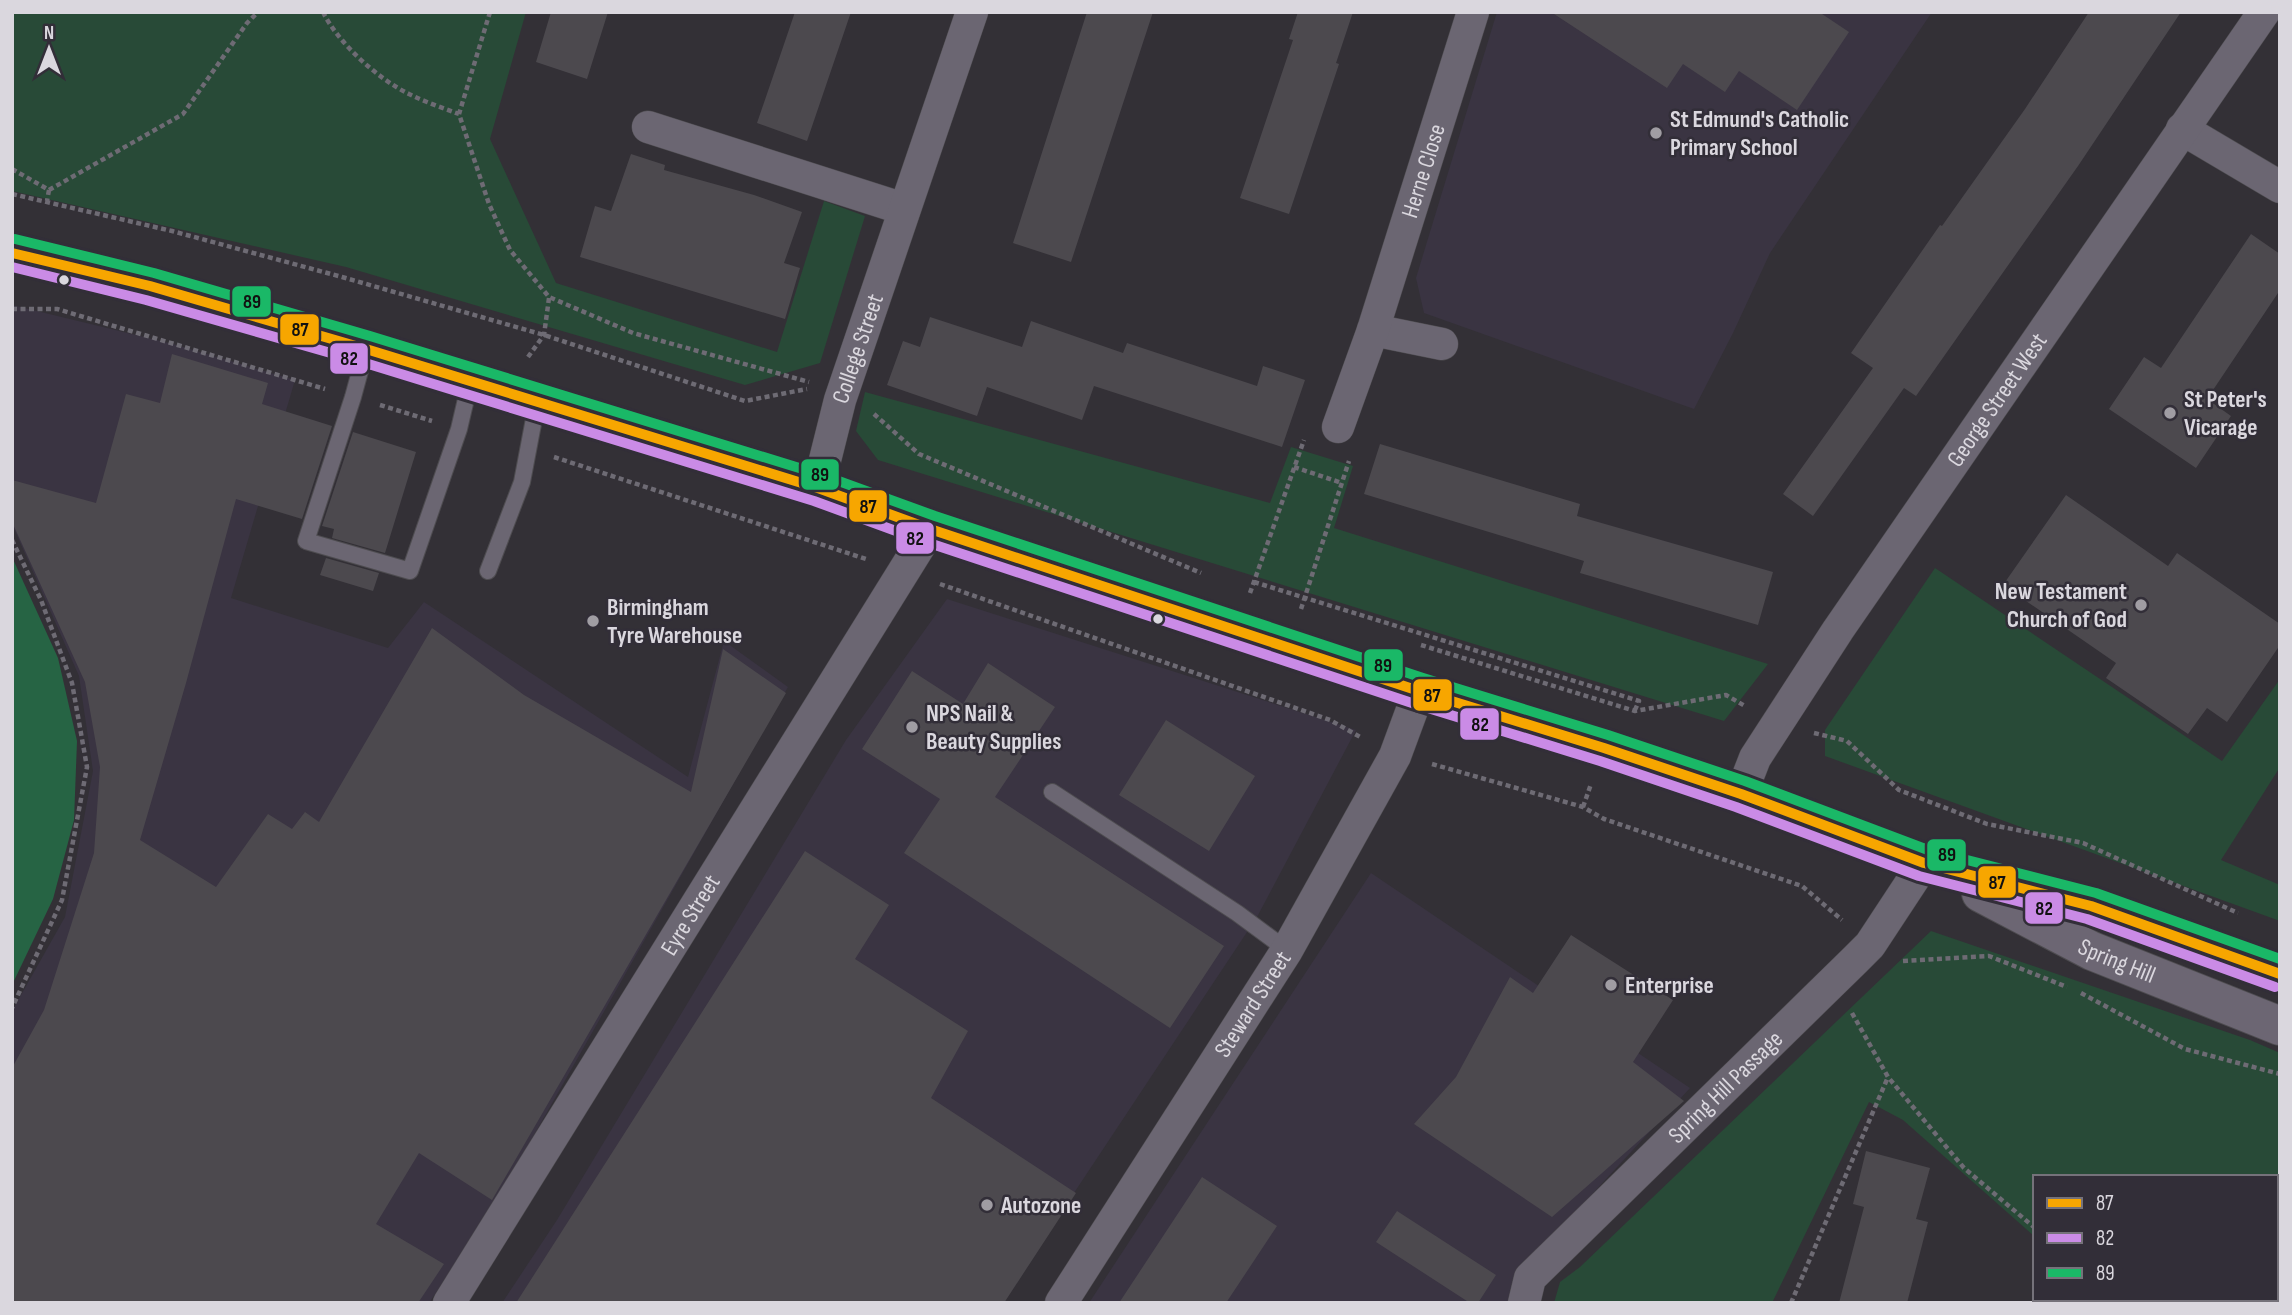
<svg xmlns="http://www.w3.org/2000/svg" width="2292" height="1315" font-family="'Sofia Sans Condensed',sans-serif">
<rect width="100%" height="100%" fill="#333036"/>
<!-- built -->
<path fill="#3a3442" d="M1497 12H1932L1770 253 1733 333 1694 409 1424 313 1416 278Z
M12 305 173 344 295 380 231 598 388 648 424 602 688 777 724 641 788 687 491 1211 429 1303H12V1011L65 917 93 771 79 676 12 524Z
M947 599 1356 730 1257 917 1001 1303H502L557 1220 846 740Z
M1371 873 1690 1088 1523 1269 1510 1303H1089Z"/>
<!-- green -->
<path fill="#284a37" d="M12 12H526L490 139 556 283 777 352 824 201 865 216 820 363 745 385 346 267 12 191Z
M865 392 1270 503 1291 447 1353 466 1334 528 1768 664 1724 721 878 460 856 431Z
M1935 568 2222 761 2280 679V767L2221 860 2280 885V921L1825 756V730Z
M1931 931 2250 1040 2280 1053V1303H2144L2135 1299H2276V1177H2035V1237L1903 1120 1869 1102 1772 1303H1554L1560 1282 1580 1267Z"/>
<!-- water -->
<path fill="#266444" d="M12 557 58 658 77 741 74 820 53 899 12 985Z"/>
<!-- building -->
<path fill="#4c494e" d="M551 12H608L587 79 536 62Z
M795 12H851L807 141 757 123Z
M1087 12H1153L1071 262 1013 243Z
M1298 12H1353L1336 63 1339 64 1289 214 1240 198 1293 40 1289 39Z
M1551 12H1819L1849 32 1797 110 1739 71 1725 92 1683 64 1667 88Z
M2089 12H2181L2078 166 1916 396 1904 388 1813 516 1783 494 1873 368 1851 353 1940 225 1942 226 2025 109Z
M631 154 665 165 664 170 754 195 802 212 784 263 800 268 785 319 580 257 595 206 611 211Z
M2251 234 2280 254V290L2207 399 2231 416 2196 468 2109 409 2144 357 2161 368Z
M930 317 1022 347 1031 321 1123 353 1127 343 1257 386 1263 366 1305 380 1282 447 1094 386 1082 420 987 387 977 416 887 385 903 341 920 347Z
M172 354 268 383 262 404 332 426 302 519 236 499 186 683 140 840 216 887 268 814 292 829 305 812 319 822 432 628 524 695 691 792 723 649 786 693 492 1200 419 1153 376 1224 444 1264 418 1303H12V1068L44 1010 94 853 100 767 85 682 12 522V480L96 503 126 394 160 403Z
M353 432 416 452 385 553 332 538 334 529 322 526Z
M1380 444 1580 504 1577 516 1773 572 1758 625 1580 573 1584 561 1364 494Z
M2066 495 2168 566 2177 553 2280 624V645L2227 722 2207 708 2188 734 2106 678 2116 663 2003 585Z
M326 558 379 573 373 591 320 575Z
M988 663 1055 707 995 797 1224 946 1170 1028 904 853 940 799 862 749 912 671 963 704Z
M1166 720 1255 776 1209 851 1119 795Z
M805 851 889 905 855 959 968 1031 931 1098 1076 1193 1004 1303H516Z
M1571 935 1673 1000 1633 1062 1684 1101 1552 1217 1414 1124 1456 1077 1510 977 1533 993Z
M1866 1151 1930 1168 1916 1219 1928 1222 1907 1303H1839L1864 1207 1853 1204Z
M1202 1177 1277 1226 1226 1303H1119Z
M1397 1211 1496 1275 1478 1303H1470L1376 1242Z"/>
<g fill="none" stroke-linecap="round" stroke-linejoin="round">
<!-- lane casing -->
<g stroke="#4e4c50" stroke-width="18">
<path id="lane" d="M366 349 353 397 306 541 410 571 459 429 470 382
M488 571 522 482 537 403
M1052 792 1237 913 1287 950"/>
</g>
<!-- street casing -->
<g stroke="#4e4c50" stroke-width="33">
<g id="street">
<path d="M648 127 904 209"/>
<path d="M2182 129 2280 187"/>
<path d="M1373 330 1442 344"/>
<path id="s1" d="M1338 427 1373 330 1473 12"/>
<path id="s2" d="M818 488 840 400 972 12"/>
<path id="s3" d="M1741 794 1755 758 1838 630 2264 12"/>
<path id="s4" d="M449 1303 930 529"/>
<path id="s5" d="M1061 1303 1287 950 1395 756 1419 691"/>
<path id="s6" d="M1524 1303 1530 1278 1855 960 1870 945 1924 863"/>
</g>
</g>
<!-- primary casing -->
<g stroke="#4e4c50" stroke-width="40">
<g id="primary">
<path d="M12 253 150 286 366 349 818 488 930 529 1419 691 1604 748 1741 794 1924 863 2091 906 2280 974"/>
<path id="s7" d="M1981 893 2092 951 2280 1026"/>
</g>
</g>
<!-- path -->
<path stroke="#6e6b74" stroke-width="4.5" stroke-dasharray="5 3.5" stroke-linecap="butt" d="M323 12C338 43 378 79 409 94 425 102 443 108 459 114
M490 12 459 114 489 204 510 250 549 297 633 333 809 382
M12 169 49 190 47 201
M49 190 183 114 247 23 258 12
M12 194 172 231 342 277 544 335 745 401 807 389
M12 309H57L325 389
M528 357 544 335 549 298
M380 405 432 421
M874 414 919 454 1201 573
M554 457 869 560
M1294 467 1342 483
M12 540 41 600 72 683 87 767 62 900 12 1008
M1254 582 1639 701 1634 712
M940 584 1330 720 1362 738
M1250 593 1304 440
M1301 609 1349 461
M1421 645 1635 711 1726 695 1745 706
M1814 733 1847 741 1899 790 1987 824 2083 843 2238 913
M1432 764 1583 807 1604 819 1802 886 1842 920
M1583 807 1591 784
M1903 961 1989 956 2067 987
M2081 993 2185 1049 2280 1074
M1852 1013 1888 1077 1964 1168 2035 1228
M2168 1299 2176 1303
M1791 1303 1888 1077"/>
<!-- lane -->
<use href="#lane" stroke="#6b6672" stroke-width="16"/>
<!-- street -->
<use href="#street" stroke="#6b6672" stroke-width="32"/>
<!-- primary -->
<use href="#primary" stroke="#6c6673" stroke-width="38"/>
<!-- bus-1 casing -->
<g stroke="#322e38" stroke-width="16">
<path id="bus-1" d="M12 253 150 286 366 349 818 488 930 529 1419 691 1604 748 1741 794 1924 863 2091 906 2280 974"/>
</g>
<!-- bus-2 casing -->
<g stroke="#322e38" stroke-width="16">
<path id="bus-2" d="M12 267 146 300 362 362 814 501 926 542 1415 704 1600 761 1736 807 1919 876 2087 919 2275 987"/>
</g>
<!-- bus-3 casing -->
<g stroke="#322e38" stroke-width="16">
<path id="bus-3" d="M15 239 154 273 370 336 822 475 935 516 1423 678 1608 735 1745 781 1928 850 2096 893 2280 959"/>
</g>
<!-- bus-1 -->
<use href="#bus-1" stroke="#f7a600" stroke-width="10"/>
<!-- bus-2 -->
<use href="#bus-2" stroke="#ca8be6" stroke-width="10"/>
<!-- bus-3 -->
<use href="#bus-3" stroke="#1ab867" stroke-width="10"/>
</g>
<!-- markers -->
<g fill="#a09da3" stroke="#322e38" stroke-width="2.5">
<circle cx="1656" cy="133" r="7"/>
<circle cx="2170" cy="413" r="7"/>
<circle cx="2141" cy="605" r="7"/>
<circle cx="593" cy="621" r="7"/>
<circle cx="912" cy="727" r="7"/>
<circle cx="1611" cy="985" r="7"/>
<circle cx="987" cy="1205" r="7"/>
</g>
<g fill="#dad7de" stroke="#322e38" stroke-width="2.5">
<circle cx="64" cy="280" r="6"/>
<circle cx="1158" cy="619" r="6"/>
</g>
<g text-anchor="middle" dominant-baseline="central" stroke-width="5" stroke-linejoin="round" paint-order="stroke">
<!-- poi labels -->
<g font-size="24" font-weight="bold" fill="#dad7de" stroke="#322e38" text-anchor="start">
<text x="1670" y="119">St Edmund's Catholic<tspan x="1670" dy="28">Primary School</tspan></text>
<text x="2184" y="399">St Peter's<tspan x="2184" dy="28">Vicarage</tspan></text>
<text x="2127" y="591" text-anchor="end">New Testament<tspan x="2127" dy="28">Church of God</tspan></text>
<text x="607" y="607">Birmingham<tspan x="607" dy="28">Tyre Warehouse</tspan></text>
<text x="926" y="713">NPS Nail &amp;<tspan x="926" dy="28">Beauty Supplies</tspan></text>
<text x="1625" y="985">Enterprise</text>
<text x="1001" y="1205">Autozone</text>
</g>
<!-- street labels -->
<g font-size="24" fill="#dad7de" stroke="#322e38">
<text stroke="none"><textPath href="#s1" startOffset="270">Herne Close</textPath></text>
<text stroke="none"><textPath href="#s2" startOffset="145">College Street</textPath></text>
<text stroke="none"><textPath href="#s3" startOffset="471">George Street West</textPath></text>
<text stroke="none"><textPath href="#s4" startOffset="457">Eyre Street</textPath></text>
<text stroke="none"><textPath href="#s7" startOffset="152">Spring Hill</textPath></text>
<text stroke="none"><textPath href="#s5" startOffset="355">Steward Street</textPath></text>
<text stroke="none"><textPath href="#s6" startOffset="299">Spring Hill Passage</textPath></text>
</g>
</g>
<g stroke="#322e38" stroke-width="2.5">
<rect x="231" y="285" width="41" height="33" rx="7" fill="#1ab867"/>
<rect x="279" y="313" width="41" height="33" rx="7" fill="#f7a600"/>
<rect x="329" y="342" width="40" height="33" rx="7" fill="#ca8be6"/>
<rect x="800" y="458" width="40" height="33" rx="7" fill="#1ab867"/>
<rect x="848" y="489" width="40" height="34" rx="7" fill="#f7a600"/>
<rect x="895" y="521" width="40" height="34" rx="7" fill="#ca8be6"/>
<rect x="1363" y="648" width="41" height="34" rx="7" fill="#1ab867"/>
<rect x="1412" y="678" width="41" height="34" rx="7" fill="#f7a600"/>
<rect x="1459" y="707" width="41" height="34" rx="7" fill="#ca8be6"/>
<rect x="1926" y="838" width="41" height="34" rx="7" fill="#1ab867"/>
<rect x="1977" y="865" width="40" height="34" rx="7" fill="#f7a600"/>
<rect x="2024" y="891" width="40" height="34" rx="7" fill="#ca8be6"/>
</g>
<g font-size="19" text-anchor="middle" font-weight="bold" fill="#111">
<text x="252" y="308">89</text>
<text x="300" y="336">87</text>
<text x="349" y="365">82</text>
<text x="820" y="481">89</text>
<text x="868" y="513">87</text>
<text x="915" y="545">82</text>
<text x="1383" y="672">89</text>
<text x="1432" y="702">87</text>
<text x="1480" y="731">82</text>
<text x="1947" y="861">89</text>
<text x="1997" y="889">87</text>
<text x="2044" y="915">82</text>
</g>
<!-- border -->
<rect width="2292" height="1315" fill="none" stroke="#dad7de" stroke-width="28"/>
<!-- legend -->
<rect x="2033" y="1175" width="245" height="126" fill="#322e38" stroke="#75727a" stroke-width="2"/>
<rect x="2047" y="1198" width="35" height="10" fill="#f7a600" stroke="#75727a" stroke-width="2"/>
<text x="2096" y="1210" font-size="21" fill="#dad7de">87</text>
<rect x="2047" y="1233" width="35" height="10" fill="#ca8be6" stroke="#75727a" stroke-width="2"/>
<text x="2096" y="1245" font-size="21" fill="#dad7de">82</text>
<rect x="2047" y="1268" width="35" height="10" fill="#1ab867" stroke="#75727a" stroke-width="2"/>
<text x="2096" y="1280" font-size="21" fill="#dad7de">89</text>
<!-- north arrow -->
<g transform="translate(49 49)" stroke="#322e38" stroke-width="5" paint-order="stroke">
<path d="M0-5L12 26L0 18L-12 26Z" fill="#dad7de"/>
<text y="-10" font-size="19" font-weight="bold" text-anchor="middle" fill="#dad7de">N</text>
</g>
</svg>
